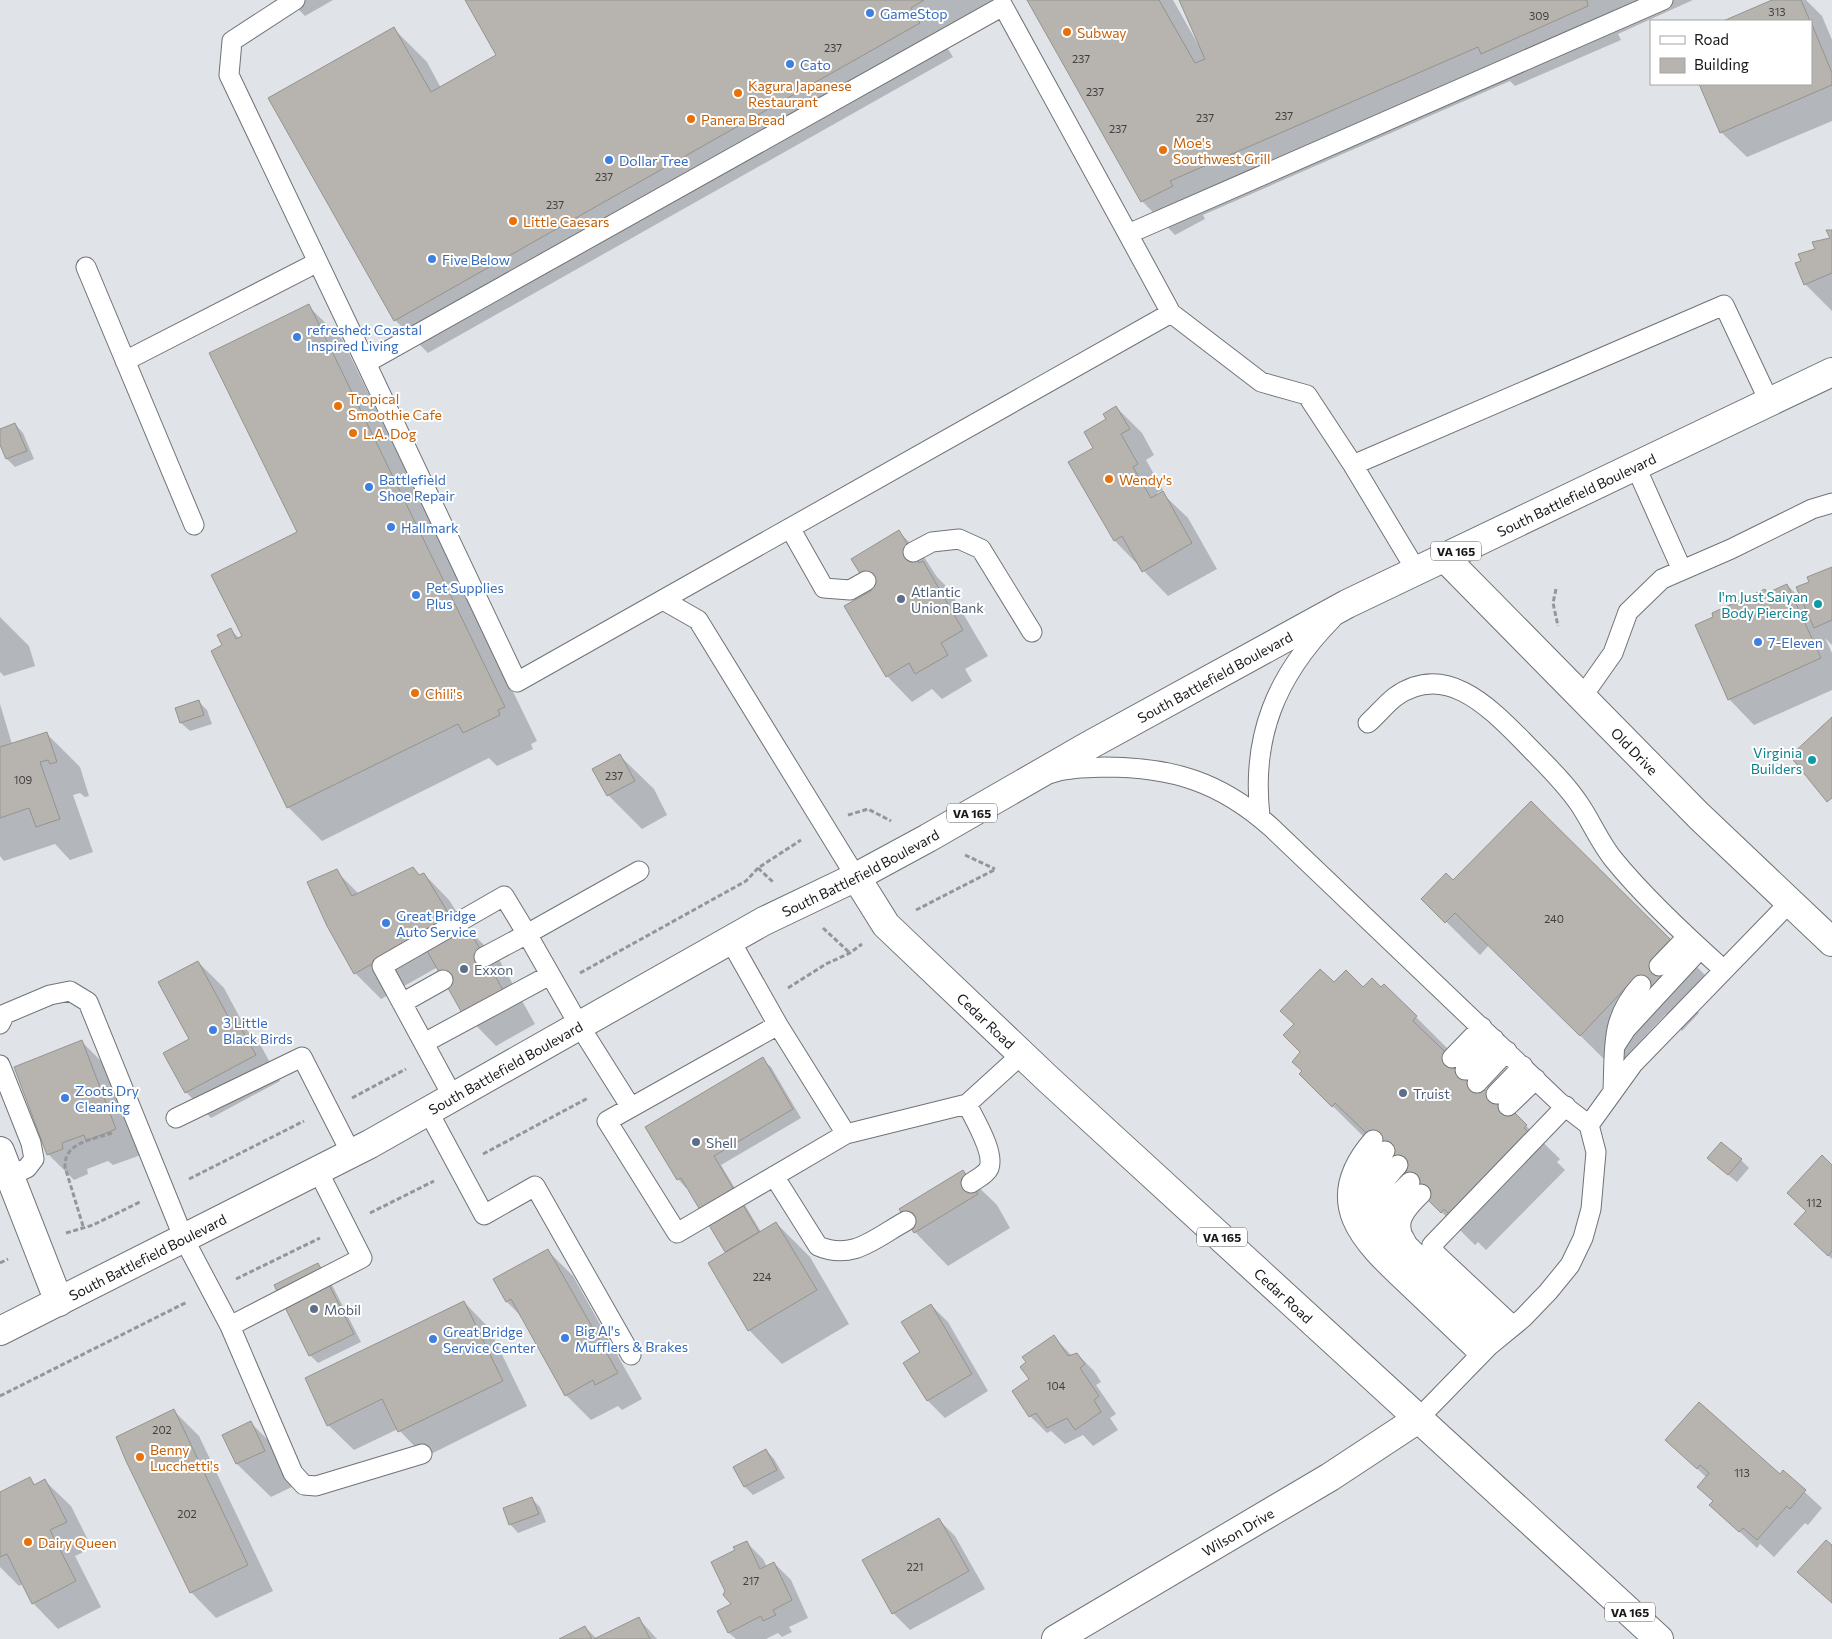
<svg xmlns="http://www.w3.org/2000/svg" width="1832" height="1639" font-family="Commissioner,sans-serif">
<rect width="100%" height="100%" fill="#e0e4e9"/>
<!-- shadow -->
<path fill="#0003" d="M289 0H333L305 16Z
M466 0H999L943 41 953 57 428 353 395 320 393 28 427 62 441 88 498 56Z
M1029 0H1173L1199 46 1200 45 1181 0H1693L1618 34 1621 40 1515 86 1510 81 1203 215 1205 219 1175 235 1142 201Z
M1775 0H1806L1822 16 1832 40V121L1747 157 1721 132 1701 84H1811V21H1726Z
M1832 231V311L1805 284 1803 262 1832 239Z
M308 306 342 339 537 741 531 744 533 749 497 766 489 758 322 841 288 807 224 646 231 630 240 639 243 637 298 533Z
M1116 407 1142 433 1154 455 1146 460 1163 490 1157 493 1158 495 1162 493 1188 518 1217 569 1168 596 1115 541 1070 463 1095 449 1108 419Z
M15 424 23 433 34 459 15 467 7 459 0 442V430Z
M899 532 924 557 937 577 948 588 988 656 965 669 972 681 942 699 932 689 912 702 887 676 873 591Z
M1832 568V645L1825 638 1832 653V690L1754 725 1729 699 1765 590 1768 594 1787 585 1804 602 1810 583Z
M0 617 29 646 35 666 4 676 0 672Z
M199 702 207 710 212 724 190 731 181 723Z
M0 704 12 744 46 733 80 767 89 796 85 797 80 793 73 795 93 852 70 860 55 844 4 861 0 856Z
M620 756 654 789 667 815 642 829 608 795Z
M413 868 420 876 424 874 449 900 466 927 500 961 535 1024 496 1046 463 1012 438 967 381 999 355 973 336 871 359 894Z
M1453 882 1672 942 1705 975 1684 997 1699 1013 1682 1031 1666 1014 1614 1069 1489 945 1480 955 1423 899Z
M198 962 224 988 246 1029 260 1044 280 1081 211 1118 186 1092Z
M1334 984 1363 989H1381L1384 985 1450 1051 1491 1098 1507 1107 1560 1159 1557 1162 1565 1170 1486 1250 1478 1242 1475 1245 1410 1181 1413 1178 1369 1136 1366 1139 1300 1074 1303 1071 1302 1052Z
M82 1042 107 1067 141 1155 113 1165 108 1161 87 1169 88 1174 74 1180 48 1154Z
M762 1059 771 1067 801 1118 721 1165 761 1232 776 1223 810 1257 849 1324 782 1364 749 1330 727 1252 688 1186 686 1188 678 1179Z
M1741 1160 1749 1168 1737 1182 1717 1166Z
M1832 1167V1259L1813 1241 1808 1211Z
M963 1172 997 1205 1010 1228 948 1266 915 1232Z
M548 1251 573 1276 642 1399 622 1410 618 1406 591 1420 566 1395 522 1317 507 1302 495 1280Z
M318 1264 326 1273 361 1342 318 1363 310 1355Z
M464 1302 489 1328 527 1406 425 1457 398 1429 354 1450 328 1425Z
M931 1305 948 1322 988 1391 945 1418 928 1401 922 1353Z
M1054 1337 1073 1357 1077 1354 1094 1371 1101 1382 1096 1385 1116 1414 1110 1418 1118 1430 1093 1446 1083 1435 1065 1444 1051 1431 1047 1433 1030 1416V1380Z
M174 1411 199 1436 273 1591 216 1618 191 1592Z
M251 1423 284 1456 298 1484 271 1497 237 1464 224 1436Z
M1667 1440 1780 1476 1783 1472 1822 1508 1808 1525 1805 1523 1774 1557 1760 1544 1757 1548 1711 1505 1714 1502 1698 1487 1707 1478Z
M766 1450 774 1459 785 1478 753 1495 745 1487 735 1467Z
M29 1479 36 1485 45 1481 71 1506 92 1548 75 1556 101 1607 58 1629 33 1603 23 1584 19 1586 0 1567V1493Z
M532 1499 540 1507 546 1522 518 1533 510 1524Z
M938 1519 955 1536 985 1589 910 1630 893 1613Z
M746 1542 763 1559 767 1567 774 1563 791 1580 808 1618 789 1627 792 1632 782 1637 778 1633 766 1639H736L729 1633 718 1611 733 1605 736 1551Z
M638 1618 657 1639H597Z
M585 1627 597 1639H561Z"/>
<!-- building -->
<path fill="#b7b4af" stroke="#96938e" d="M465 0H924L911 8 920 23 394 321 268 98 394 27 431 92 496 55Z
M1027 0H1159L1195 63 1205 59 1179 0H1587L1588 6 1481 54 1478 47 1170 181 1173 186 1141 202Z
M1772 0H1801L1810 21H1723Z
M1811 22 1832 73V85L1720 133 1699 84H1811Z
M1826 230H1832V273L1804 285 1795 263 1801 261 1798 254 1815 249 1812 242 1830 238Z
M309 304 505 707 498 710 500 715 463 733 458 724 287 808 211 651 222 645 217 635 231 628 236 639 242 636 211 575 297 532 209 353Z
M1116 406 1130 429 1121 434 1138 464 1133 467 1151 498 1163 491 1192 543 1142 572 1122 536 1114 541 1068 462 1093 448 1084 432 1106 419 1103 414Z
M15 423 27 451 6 459 0 445V429Z
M899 530 919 563 923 561 963 630 941 643 948 655 915 674 909 663 886 677 844 606 871 591 851 559Z
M1832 567V620L1814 628 1796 587 1809 582 1807 577Z
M1787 584 1821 658 1728 700 1695 625 1713 617 1712 613 1765 589 1767 593Z
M199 700 204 715 180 723 175 708Z
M1832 717V798L1827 802 1790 756Z
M47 732 57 762 50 764 48 760 40 762 60 819 36 827 29 808 0 818V747Z
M620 754 635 781 607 796 592 769Z
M1531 801 1672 941 1650 964 1667 978 1648 998 1632 981 1580 1036 1455 913 1445 923 1421 899 1446 873 1453 880Z
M413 867 419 875 424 873 452 919 354 974 327 926 307 882 337 869 352 896Z
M467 926 503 990 462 1013 426 949Z
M198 961 230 1020 235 1017 256 1055 185 1093 163 1053 189 1039 158 982Z
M1320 969 1334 982 1346 970 1363 987 1372 978 1381 987 1384 984 1417 1016 1413 1021 1491 1096 1508 1106 1527 1125 1524 1128 1532 1136 1452 1217 1444 1209 1441 1213 1410 1182 1412 1177 1335 1103 1332 1107 1299 1074 1302 1071 1292 1062 1300 1052 1283 1035 1294 1024 1280 1011Z
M82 1040 116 1129 86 1141 84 1135 62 1143 63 1149 47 1155 14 1067Z
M763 1057 793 1109 714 1156 759 1232 725 1252 681 1178 677 1180 645 1127Z
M1721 1142 1742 1159 1728 1175 1707 1158Z
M1822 1155 1832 1165V1251L1828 1256 1794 1224 1806 1211 1787 1193Z
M963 1170 978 1194 914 1233 899 1209Z
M776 1222 817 1290 748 1331 708 1263Z
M548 1249 618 1373 595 1385 593 1380 565 1396 511 1299 506 1302 493 1279Z
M318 1263 354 1334 309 1356 274 1285Z
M464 1301 503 1381 398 1432 382 1399 327 1426 305 1378Z
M931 1304 972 1374 927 1401 903 1363 920 1352 901 1322Z
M1054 1335 1068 1356 1077 1353 1085 1364 1080 1368 1099 1396 1094 1400 1101 1412 1075 1430 1067 1418 1047 1428 1036 1413 1029 1417 1012 1391 1029 1379 1020 1367 1026 1362 1022 1357Z
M1699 1402 1780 1474 1783 1470 1806 1490 1790 1509 1787 1506 1757 1540 1743 1528 1739 1532 1709 1505 1713 1501 1697 1487 1709 1473 1700 1465 1697 1469 1665 1440Z
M174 1409 248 1565 190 1593 126 1461 116 1437Z
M251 1421 265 1451 236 1464 222 1435Z
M766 1449 777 1470 744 1487 733 1467Z
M30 1477 34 1485 45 1479 67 1522 50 1530 76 1581 32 1604 7 1554 0 1557V1492Z
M532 1497 539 1514 509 1525 503 1508Z
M939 1518 969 1571 892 1614 862 1560Z
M1826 1540 1832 1545V1603L1797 1572Z
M747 1541 760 1569 774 1562 792 1600 773 1610 776 1615 763 1621 761 1616 728 1633 717 1611 731 1604 723 1595 725 1591 711 1562 735 1550 733 1547Z
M639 1617 650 1639H594Z
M585 1626 592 1639H559Z"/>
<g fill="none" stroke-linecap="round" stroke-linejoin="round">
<!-- lane casing -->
<g stroke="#707377" stroke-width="21">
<path id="lane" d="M295 0 232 41 229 75 366 363
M1128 234 1171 313 1261 382 1307 395 1353 465 1416 570
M86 267 194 525
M1171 313 517 682 366 363 1003 6 1128 234 1663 0
M125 361 318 262
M1353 465 1724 305 1769 401
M1635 465 1682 570
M790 528 824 588 850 590 866 581
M913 552 932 542 959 539 981 549 1032 632
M663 600 698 620 856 877
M1582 697 1613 653 1628 612 1662 579 1731 549 1812 509 1832 503
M1368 723C1377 715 1386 704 1395 697 1445 661 1489 707 1522 740 1542 761 1564 781 1580 805 1592 823 1600 843 1614 860 1645 898 1687 937 1724 970
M1052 773C1069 767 1087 768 1105 767 1172 767 1221 782 1272 828L1559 1102 1589 1125 1596 1152 1591 1209 1583 1238 1570 1265 1548 1292 1523 1318 1489 1346 1418 1419
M1260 816C1251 737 1276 676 1332 619
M730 940 778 1025
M1659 966 1687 937
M402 1003 443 980
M0 1024 5 1014 50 995 70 991 88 1002 184 1239 230 1326 362 1258 318 1171
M424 1043 550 975
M1615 1046 1626 1029 1700 949
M1452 1058 1482 1027
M0 1065 31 1143 34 1159 27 1168 10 1176
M1465 1070 1494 1039
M1477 1083 1507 1051
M1613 1090C1615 1046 1610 1019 1641 985
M1496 1094 1523 1066
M453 1097 382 966 504 896 527 934 484 957
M967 1104C974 1119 995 1152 989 1168 986 1175 976 1179 971 1183
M630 1106 579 1025 527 934 639 871
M1508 1106 1536 1079
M428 1111 484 1215 535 1186 631 1355
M176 1118 302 1057 351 1153
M1589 1125 1633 1064 1790 902
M846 1134 778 1025 607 1121 677 1233 846 1134 967 1104 1022 1054
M1373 1140C1317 1204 1363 1244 1411 1289 1434 1311 1457 1333 1480 1355
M1398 1165C1371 1194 1362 1220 1392 1253L1489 1346
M774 1176 818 1246C853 1261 875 1238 906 1221
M1410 1182C1395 1197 1381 1208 1392 1229L1501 1336
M1367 1215C1361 1185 1366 1174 1385 1151
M1406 1241C1392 1222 1408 1207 1421 1194
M230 1326 293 1473 304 1485 316 1486 422 1454
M1513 1326 1436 1254 1432 1245 1566 1106"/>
</g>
<!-- street casing -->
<g stroke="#707377" stroke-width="30">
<g id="street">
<path id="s1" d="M1444 557 1699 816 1832 942"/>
<path d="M0 1151 59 1302"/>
<path id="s2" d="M1056 1639 1330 1477 1418 1419"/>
</g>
</g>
<!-- primary casing -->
<g stroke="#707377" stroke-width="30">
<g id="primary">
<path id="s3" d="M856 877 886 925 1049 1080 1659 1639"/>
<path id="s4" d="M0 1331 370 1144 764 921 856 877 928 838 1088 746 1347 604 1832 372"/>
</g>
</g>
<!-- path -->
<path stroke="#94979a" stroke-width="3" stroke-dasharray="5 2.5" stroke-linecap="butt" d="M1556 589 1553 603 1558 626
M848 815 868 809 891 821
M965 855 995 869
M758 868 773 882
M916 910 996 869
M823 928 850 953
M580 973 746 881 758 868 801 840
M788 988 826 964 850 953 862 944
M352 1098 406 1069
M483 1154 588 1098
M189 1179 304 1121
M370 1213 434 1181
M83 1226 65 1167C64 1142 92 1140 112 1133
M66 1233 93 1225 140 1202
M0 1263 8 1259
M236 1279 320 1238
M0 1396 187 1302"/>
<!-- lane -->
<use href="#lane" stroke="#fff" stroke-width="19"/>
<!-- street -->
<use href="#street" stroke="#fff" stroke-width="28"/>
<!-- primary -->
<use href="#primary" stroke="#fff" stroke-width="28"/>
</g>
<!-- markers -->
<g fill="#3f7fe0" stroke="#fff" stroke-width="2">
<circle cx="870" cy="13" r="5"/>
<circle cx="790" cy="64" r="5"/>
<circle cx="609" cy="160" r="5"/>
<circle cx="432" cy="259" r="5"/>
<circle cx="297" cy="337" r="5"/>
<circle cx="369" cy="487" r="5"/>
<circle cx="391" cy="527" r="5"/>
<circle cx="416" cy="595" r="5"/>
<circle cx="1758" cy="642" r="5"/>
<circle cx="386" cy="923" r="5"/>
<circle cx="213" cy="1030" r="5"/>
<circle cx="65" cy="1098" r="5"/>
<circle cx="565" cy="1338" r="5"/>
<circle cx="433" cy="1339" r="5"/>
</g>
<g fill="#e8710a" stroke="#fff" stroke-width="2">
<circle cx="1067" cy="32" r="5"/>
<circle cx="738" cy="93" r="5"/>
<circle cx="691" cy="119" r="5"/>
<circle cx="1163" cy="150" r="5"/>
<circle cx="513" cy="221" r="5"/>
<circle cx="338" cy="406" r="5"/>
<circle cx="353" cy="433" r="5"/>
<circle cx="1109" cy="479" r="5"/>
<circle cx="415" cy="693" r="5"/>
<circle cx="140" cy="1457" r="5"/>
<circle cx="28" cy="1542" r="5"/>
</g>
<g fill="#5c6f8a" stroke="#fff" stroke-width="2">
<circle cx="901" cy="599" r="5"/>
<circle cx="464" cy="969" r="5"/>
<circle cx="1403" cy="1093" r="5"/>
<circle cx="696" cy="1142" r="5"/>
<circle cx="314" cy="1309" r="5"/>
</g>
<g fill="#0f9aa8" stroke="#fff" stroke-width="2">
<circle cx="1818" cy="604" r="5"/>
<circle cx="1812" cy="760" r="5"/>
</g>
<g text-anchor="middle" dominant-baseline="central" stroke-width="4" stroke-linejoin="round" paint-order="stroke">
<!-- number labels -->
<g font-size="11" fill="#3f3f3f">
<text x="1777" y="11">313</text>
<text x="1539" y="15">309</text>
<text x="833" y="47">237</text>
<text x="1081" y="58">237</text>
<text x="1095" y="91">237</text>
<text x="1284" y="115">237</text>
<text x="1205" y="117">237</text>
<text x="1118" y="128">237</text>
<text x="604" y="176">237</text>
<text x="555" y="204">237</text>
<text x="614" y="775">237</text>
<text x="23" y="779">109</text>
<text x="1554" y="918">240</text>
<text x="1814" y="1202">112</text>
<text x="762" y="1276">224</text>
<text x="1056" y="1385">104</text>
<text x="162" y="1429">202</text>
<text x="1742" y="1472">113</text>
<text x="187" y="1513">202</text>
<text x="915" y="1566">221</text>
<text x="751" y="1580">217</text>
</g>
<!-- shield labels -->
<g fill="#fff" stroke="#5d5d5f" stroke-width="1">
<rect x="1431" y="541.5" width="50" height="19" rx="4"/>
<rect x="947" y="803.5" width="50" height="19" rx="4"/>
<rect x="1197" y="1227.5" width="50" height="19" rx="4"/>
<rect x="1605" y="1602.5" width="50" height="19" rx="4"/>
</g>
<g font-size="12" font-weight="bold" fill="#17181a">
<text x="1456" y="551">VA 165</text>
<text x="972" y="813">VA 165</text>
<text x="1222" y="1237">VA 165</text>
<text x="1630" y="1612">VA 165</text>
</g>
<!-- shop labels -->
<g font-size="14" fill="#366cbe" stroke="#fff" text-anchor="start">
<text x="880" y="13">GameStop</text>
<text x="800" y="64">Cato</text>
<text x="619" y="160">Dollar Tree</text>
<text x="442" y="259">Five Below</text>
<text x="307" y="329">refreshed: Coastal<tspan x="307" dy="16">Inspired Living</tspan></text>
<text x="379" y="479">Battlefield<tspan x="379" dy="16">Shoe Repair</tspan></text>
<text x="401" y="527">Hallmark</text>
<text x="426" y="587">Pet Supplies<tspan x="426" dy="16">Plus</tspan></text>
<text x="1768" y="642">7-Eleven</text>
<text x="396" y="915">Great Bridge<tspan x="396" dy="16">Auto Service</tspan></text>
<text x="223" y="1022">3 Little<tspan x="223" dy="16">Black Birds</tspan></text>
<text x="75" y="1090">Zoots Dry<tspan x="75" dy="16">Cleaning</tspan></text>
<text x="575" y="1330">Big Al's<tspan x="575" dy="16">Mufflers &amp; Brakes</tspan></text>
<text x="443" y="1331">Great Bridge<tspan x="443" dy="16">Service Center</tspan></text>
</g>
<!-- food labels -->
<g font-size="14" fill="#c56008" stroke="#fff" text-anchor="start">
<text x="1077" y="32">Subway</text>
<text x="748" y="85">Kagura Japanese<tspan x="748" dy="16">Restaurant</tspan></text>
<text x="701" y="119">Panera Bread</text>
<text x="1173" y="142">Moe's<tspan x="1173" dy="16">Southwest Grill</tspan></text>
<text x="523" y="221">Little Caesars</text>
<text x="348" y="398">Tropical<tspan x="348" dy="16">Smoothie Cafe</tspan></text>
<text x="363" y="433">L.A. Dog</text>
<text x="1119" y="479">Wendy's</text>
<text x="425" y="693">Chili's</text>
<text x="150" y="1449">Benny<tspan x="150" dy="16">Lucchetti's</tspan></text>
<text x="38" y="1542">Dairy Queen</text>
</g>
<!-- street labels -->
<g font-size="14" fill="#17181a" stroke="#fff">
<text stroke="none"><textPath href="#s4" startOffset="1785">South Battlefield Boulevard</textPath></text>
<text stroke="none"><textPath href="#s4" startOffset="1380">South Battlefield Boulevard</textPath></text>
<text stroke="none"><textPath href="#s1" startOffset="272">Old Drive</textPath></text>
<text stroke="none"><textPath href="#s4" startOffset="975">South Battlefield Boulevard</textPath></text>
<text stroke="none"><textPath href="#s3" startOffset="195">Cedar Road</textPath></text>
<text stroke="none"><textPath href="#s4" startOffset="570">South Battlefield Boulevard</textPath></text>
<text stroke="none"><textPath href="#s4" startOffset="165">South Battlefield Boulevard</textPath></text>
<text stroke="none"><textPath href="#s3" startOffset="600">Cedar Road</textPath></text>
<text stroke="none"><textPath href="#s2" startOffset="211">Wilson Drive</textPath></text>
</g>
<!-- service labels -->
<g font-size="14" fill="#4e5e75" stroke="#fff" text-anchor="start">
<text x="911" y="591">Atlantic<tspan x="911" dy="16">Union Bank</tspan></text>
<text x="474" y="969">Exxon</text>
<text x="1413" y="1093">Truist</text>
<text x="706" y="1142">Shell</text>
<text x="324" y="1309">Mobil</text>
</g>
<!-- culture labels -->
<g font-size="14" fill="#0d838f" stroke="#fff" text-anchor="end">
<text x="1808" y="596">I'm Just Saiyan<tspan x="1808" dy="16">Body Piercing</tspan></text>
<text x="1802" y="752">Virginia<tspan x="1802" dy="16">Builders</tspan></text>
</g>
</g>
<!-- legend -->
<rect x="1650" y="20" width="162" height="65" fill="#ffffff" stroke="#a2a3a3"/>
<rect x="1660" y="36" width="25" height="8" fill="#ffffff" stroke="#a2a3a3"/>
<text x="1694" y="45" font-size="15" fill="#17181a">Road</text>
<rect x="1660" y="58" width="25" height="15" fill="#b7b4af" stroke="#a2a3a3"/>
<text x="1694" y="70" font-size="15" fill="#17181a">Building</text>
</svg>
